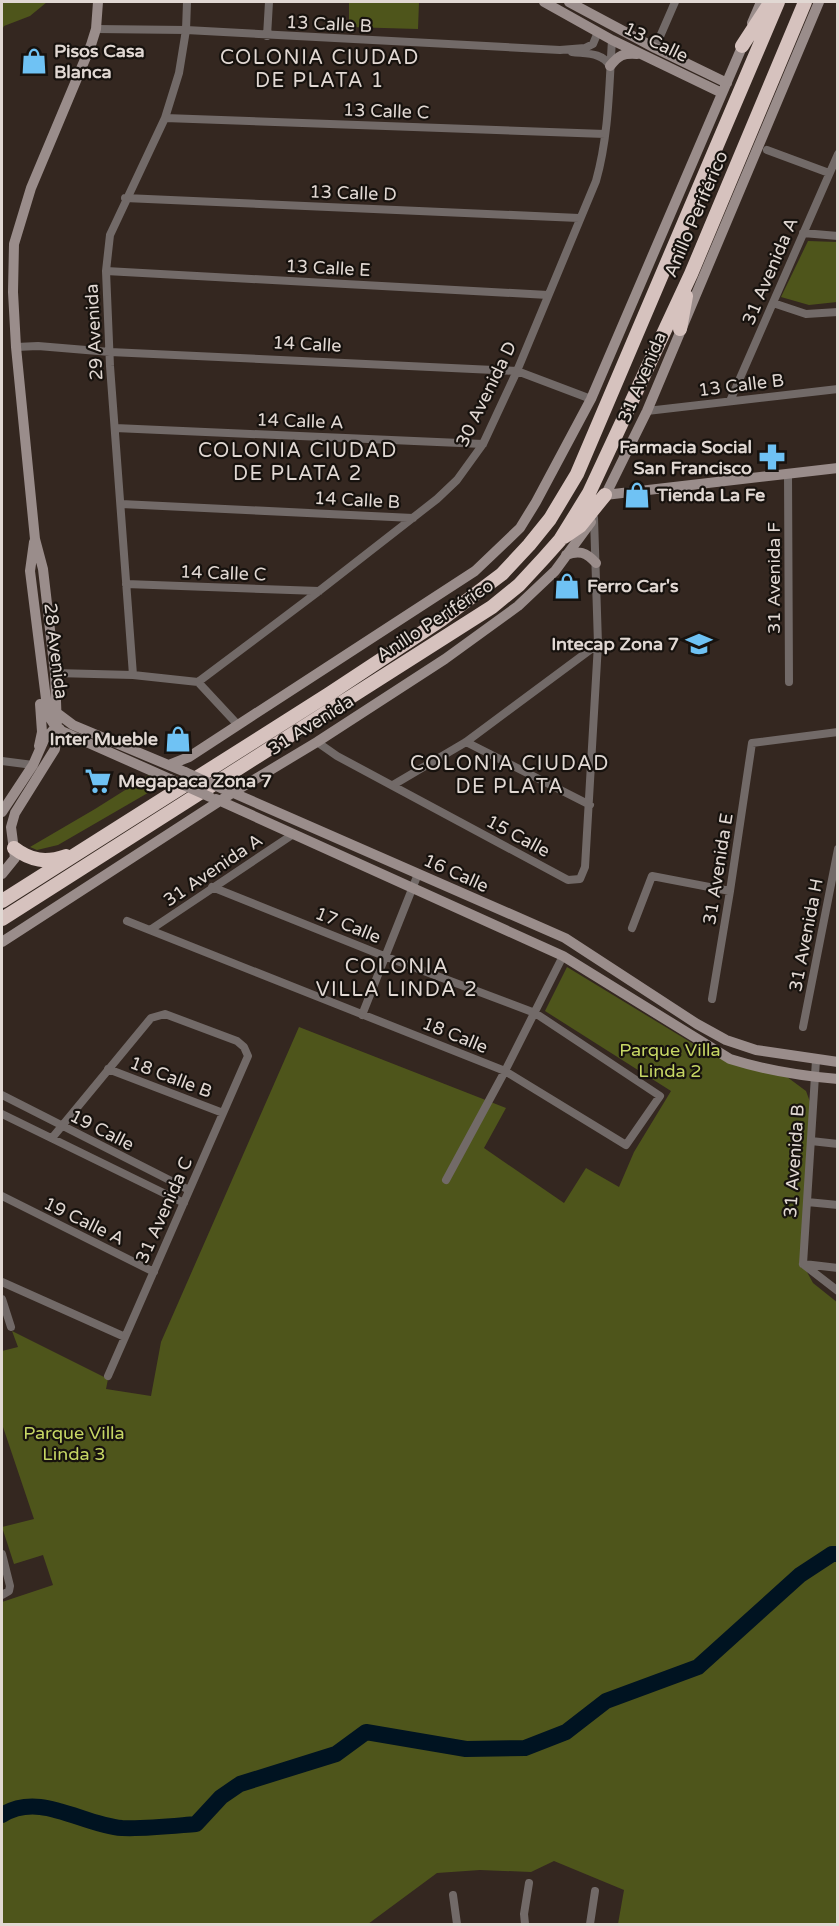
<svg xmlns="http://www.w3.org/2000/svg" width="839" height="1926" font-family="'Varela Round',sans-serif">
<rect width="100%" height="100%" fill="#342720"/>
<!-- green -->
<path fill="#4e551b" d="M2 2H47L30 16 4 26 2 30Z
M349 2H419L418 29 349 27Z
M808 241 837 242V302L809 305 781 297Z
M149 775 165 783 58 845 37 850 30 847 95 809Z
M567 967 710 1054 779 1071 806 1091 813 1110 801 1261 813 1283 838 1303 837 1924H618L624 1890 554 1861 531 1872 480 1870 437 1873 368 1924H2V1602L53 1585 43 1555 14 1564 2 1527 34 1519 2 1424V1351L18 1347 12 1331 108 1379 106 1389 151 1396 161 1342 299 1027 506 1108 484 1148 564 1203 586 1168 619 1187 634 1152 671 1091 545 1011Z"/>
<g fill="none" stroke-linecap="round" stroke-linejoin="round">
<!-- river -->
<path stroke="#001321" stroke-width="16" d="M2 1815C40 1791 82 1825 122 1828 146 1829 172 1826 196 1824L221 1797 240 1784 336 1754 366 1732 466 1749 525 1748 566 1732 606 1701 698 1667 800 1575 832 1554H838"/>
<!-- street -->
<path stroke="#726a68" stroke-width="8" d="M96 29 186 30 560 50 585 48 593 44 598 32
M267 36 269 2
M655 48 675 2
M572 52C586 54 602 52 610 66
M165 118 605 134
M767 150 829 173
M125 198 579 218
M803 233 838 236
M106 271 548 295
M773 303 806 314 838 312
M16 347 38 346 110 352 517 371 591 399
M730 401 838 154
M647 411 838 389
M115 428 483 444
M788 474 789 682
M121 504 413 518
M126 584 319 591
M55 673 133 675 198 682 238 725
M133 675 110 366 106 271 110 235 165 118 179 73 186 30 187 2
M198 682 319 591 437 499 457 480 483 444 517 371 596 181C609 135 609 87 612 40
M317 742 337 756 568 880 580 879 585 867 598 644 594 518
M466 742 590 805
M2 761 33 765
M393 785 466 742 598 644
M127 921 505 1071 626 1145 660 1096 535 1013 384 956 212 887
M632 928 652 876 730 891
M150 930 292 835
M712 999 730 891 752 743 838 732
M362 1015 418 874
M803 1027 838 849
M108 1069 223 1113
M2 1095 189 1190
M2 1114 184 1203
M52 1138 151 1018 165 1014 237 1041 244 1047 248 1056 108 1376
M811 1141 838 1144
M446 1180 505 1071 563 956
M2 1196 154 1272
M807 1202 838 1205
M803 1264 816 1060
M803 1264 838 1291
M804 1264 838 1268
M2 1282 125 1337
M2 1299 11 1327
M2 1554 10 1586 9 1591 2 1595
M453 1895 457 1924
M525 1924 524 1914 529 1883
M590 1924 595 1891"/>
<!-- secondary -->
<path stroke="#9a8d8b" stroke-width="10" d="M544 2 612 40 722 93
M569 2 655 48 727 83
M752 23 761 2
M610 66C619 55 623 53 637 54
M605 495 838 468
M603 500 647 411 819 2
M34 542 30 571 48 715 57 729 170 779
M566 555C579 550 586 552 596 563
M57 713 73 725 185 772
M39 746 42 732 40 704
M169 765 189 757 238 725 475 571 520 528 536 502 591 399 745 40
M229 791 565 938 697 1024 726 1040 756 1050 838 1062
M216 799 563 956 730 1059C765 1070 801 1076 838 1079
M2 812 33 765 44 740 53 730 60 729
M2 874 15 858 11 827 15 813 55 749 57 729 55 673 43 569 35 539 16 347 13 292 14 244 31 188 91 45 96 29 98 2
M2 942 232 793 317 742 445 659 518 606 555 571 591 522"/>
<!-- highway -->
<path stroke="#d6c2be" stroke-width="14" d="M742 46 770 3
M680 329 686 296
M564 537 580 526 605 495
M14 848C31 861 46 863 66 856
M2 901 329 694 441 620 502 574 529 545 550 519 577 474 778 2
M2 919 492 607 519 585 544 558 560 540 589 493 691 274 805 2"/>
<!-- secondary-bridge -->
<path stroke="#9a8d8b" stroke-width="10" d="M185 772 223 789
M170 779 210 797"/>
</g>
<!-- icons -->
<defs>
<g id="shop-bare" transform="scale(2.07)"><path d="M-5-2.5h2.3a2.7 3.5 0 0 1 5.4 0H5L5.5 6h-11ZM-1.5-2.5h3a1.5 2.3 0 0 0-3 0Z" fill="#6fc2f4" stroke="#17120e" stroke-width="2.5" paint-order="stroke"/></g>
<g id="pharmacy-bare" transform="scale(2.07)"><path d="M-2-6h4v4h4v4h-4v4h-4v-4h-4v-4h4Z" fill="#6fc2f4" stroke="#17120e" stroke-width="2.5" paint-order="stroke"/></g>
<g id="university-bare" transform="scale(2.07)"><path d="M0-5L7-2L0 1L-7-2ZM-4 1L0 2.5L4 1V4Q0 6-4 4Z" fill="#6fc2f4" stroke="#17120e" stroke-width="2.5" paint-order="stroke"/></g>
<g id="supermarket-bare" transform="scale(2.07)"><path d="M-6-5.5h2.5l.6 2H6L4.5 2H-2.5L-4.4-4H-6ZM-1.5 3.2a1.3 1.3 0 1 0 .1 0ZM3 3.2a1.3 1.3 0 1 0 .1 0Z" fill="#6fc2f4" stroke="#17120e" stroke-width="2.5" paint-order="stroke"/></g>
</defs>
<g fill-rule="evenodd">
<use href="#shop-bare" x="34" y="61"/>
<use href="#pharmacy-bare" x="772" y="457"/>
<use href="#shop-bare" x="637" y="495"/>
<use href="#shop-bare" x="567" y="586"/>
<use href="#university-bare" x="699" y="644"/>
<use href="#shop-bare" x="178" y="739"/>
<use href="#supermarket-bare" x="98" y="781"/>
</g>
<g text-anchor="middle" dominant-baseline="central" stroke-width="4.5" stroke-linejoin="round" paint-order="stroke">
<!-- street labels -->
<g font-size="18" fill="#e1d8d3" stroke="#17120e">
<text transform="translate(329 24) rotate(3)">13 Calle B</text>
<text transform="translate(656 42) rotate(26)">13 Calle</text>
<text transform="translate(386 111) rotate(2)">13 Calle C</text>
<text transform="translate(353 193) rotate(2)">13 Calle D</text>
<text transform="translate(696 214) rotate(-67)">Anillo Periférico</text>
<text transform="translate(328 268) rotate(3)">13 Calle E</text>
<text transform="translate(770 271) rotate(-67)">31 Avenida A</text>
<text transform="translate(94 332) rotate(-93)">29 Avenida</text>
<text transform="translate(307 344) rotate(3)">14 Calle</text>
<text transform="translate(642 377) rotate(-67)">31 Avenida</text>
<text transform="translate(741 385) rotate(-7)">13 Calle B</text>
<text transform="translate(486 394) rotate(-64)">30 Avenida D</text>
<text transform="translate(300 421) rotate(2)">14 Calle A</text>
<text transform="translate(357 500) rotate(3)">14 Calle B</text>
<text transform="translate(223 573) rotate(2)">14 Calle C</text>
<text transform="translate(774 578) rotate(-90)">31 Avenida F</text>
<text transform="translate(435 620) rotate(-33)">Anillo Periférico</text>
<text transform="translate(56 651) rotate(83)">28 Avenida</text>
<text transform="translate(311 725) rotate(-32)">31 Avenida</text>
<text transform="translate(518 836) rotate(28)">15 Calle</text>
<text transform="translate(718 869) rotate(-81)">31 Avenida E</text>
<text transform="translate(213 870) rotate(-34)">31 Avenida A</text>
<text transform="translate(456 873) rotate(24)">16 Calle</text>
<text transform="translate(348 925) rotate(22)">17 Calle</text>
<text transform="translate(806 935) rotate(-79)">31 Avenida H</text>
<text transform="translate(455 1035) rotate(22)">18 Calle</text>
<text transform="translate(171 1077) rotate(21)">18 Calle B</text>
<text transform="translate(102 1130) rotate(27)">19 Calle</text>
<text transform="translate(794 1161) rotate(-86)">31 Avenida B</text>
<text transform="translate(164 1210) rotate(-66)">31 Avenida C</text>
<text transform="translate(84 1221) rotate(26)">19 Calle A</text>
</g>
<!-- poi labels -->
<g font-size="18" font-weight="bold" fill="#e1d8d3" stroke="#17120e" text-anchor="start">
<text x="54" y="51">Pisos Casa<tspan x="54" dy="21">Blanca</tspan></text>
<text x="752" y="447" text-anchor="end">Farmacia Social<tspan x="752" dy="21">San Francisco</tspan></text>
<text x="657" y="495">Tienda La Fe</text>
<text x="587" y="586">Ferro Car's</text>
<text x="679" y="644" text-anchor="end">Intecap Zona 7</text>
<text x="158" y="739" text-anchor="end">Inter Mueble</text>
<text x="118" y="781">Megapaca Zona 7</text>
</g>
<!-- park labels -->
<g font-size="18" fill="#c6d664" stroke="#17120e">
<text x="670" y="1050">Parque Villa<tspan x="670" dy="21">Linda 2</tspan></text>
<text x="74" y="1433">Parque Villa<tspan x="74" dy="21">Linda 3</tspan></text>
</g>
<!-- neighbourhood labels -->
<g font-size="20" letter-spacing="1.5" fill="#e1d8d3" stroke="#17120e">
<text x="320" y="58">COLONIA CIUDAD<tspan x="320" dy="23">DE PLATA 1</tspan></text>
<text x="298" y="451">COLONIA CIUDAD<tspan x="298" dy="23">DE PLATA 2</tspan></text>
<text x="510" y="764">COLONIA CIUDAD<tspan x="510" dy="23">DE PLATA</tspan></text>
<text x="397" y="967">COLONIA<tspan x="397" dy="23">VILLA LINDA 2</tspan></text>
</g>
</g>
<!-- border -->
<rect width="839" height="1926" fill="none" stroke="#e1d8d3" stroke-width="6"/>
</svg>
